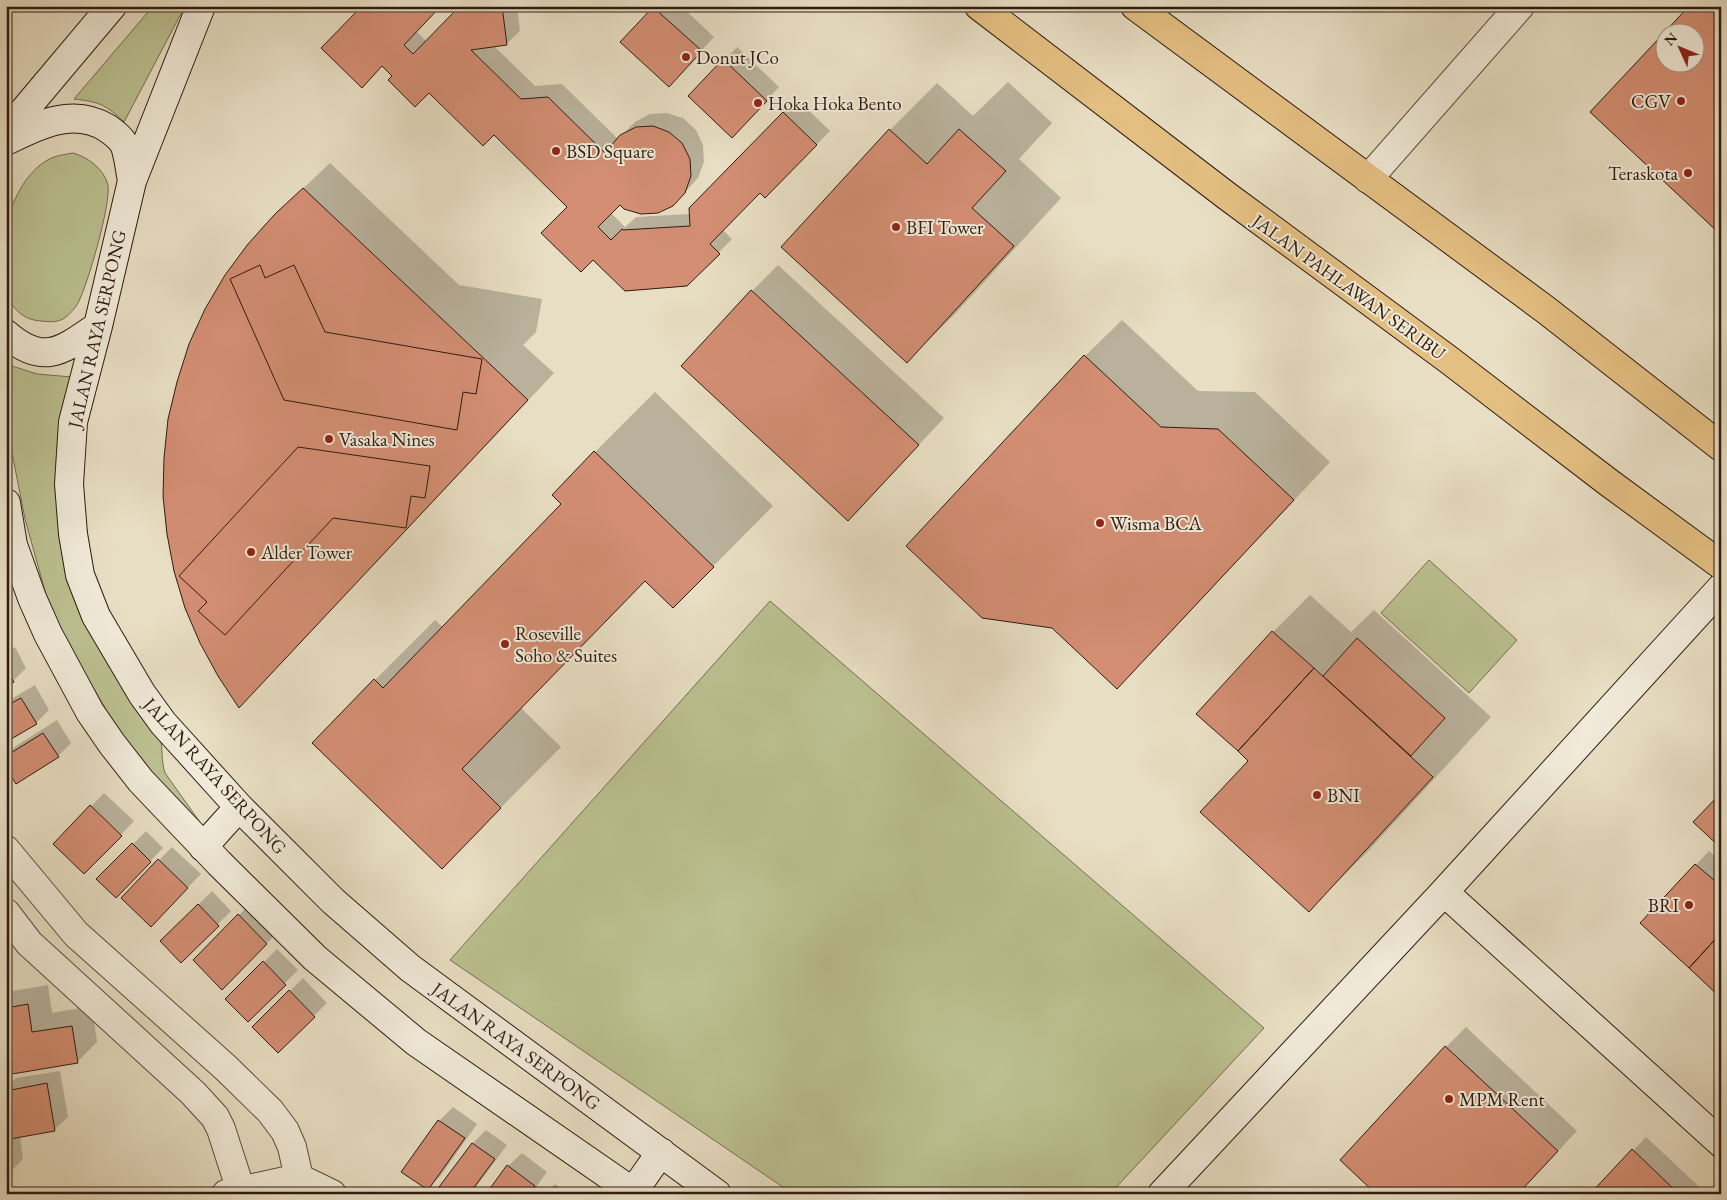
<svg xmlns="http://www.w3.org/2000/svg" width="1727" height="1200" font-family="'EB Garamond',serif">
<rect width="100%" height="100%" fill="#e8dec3"/>
<filter id="stains"><feTurbulence type="fractalNoise" baseFrequency=".004" numOctaves="4"/><feColorMatrix values="0 0 0 0 .2 0 0 0 0 .09 0 0 0 0 .02 0 0 0 .5 -.17"/></filter>
<radialGradient id="worn" r=".72"><stop offset=".6" stop-color="#630" stop-opacity="0"/><stop offset="1" stop-color="#630" stop-opacity=".3"/></radialGradient>
<!-- green -->
<path fill="#bbc090" stroke="#746e50" d="M153 6H185L124 122C105 104 99 102 74 99Z
M73 153C88 157 104 169 108 185 111 204 88 284 78 303 76 307 70 314 66 317 58 323 50 322 41 321 23 320 15 310 6 296V222C14 198 28 167 54 157 60 155 67 154 73 153Z
M12 366 37 374 72 377 65 522 160 736C163 749 161 761 165 773L202 825 201 830 141 762 114 723 65 640 48 602 25 519 8 432 6 367Z
M1429 560 1517 640 1469 693 1381 613Z
M770 601 1264 1028 1110 1194H793L450 960Z"/>
<!-- shadow -->
<path fill="#0003" d="M462 6H517L520 31 506 44 494 46 535 86 562 84 618 139 635 122 650 114 667 113 683 118 696 130 703 145 704 162 698 178 673 205 620 203 611 213 625 227 636 217 690 214V209L797 99 830 131 765 197 760 192 723 230 732 239 687 285 626 290 569 207 494 134 429 91 394 76 383 65 416 31 427 42Z
M656 6H681L714 37 682 72 622 42Z
M1691 6H1721V233L1592 112 1664 34V62H1694V32H1666Z
M737 47 779 87 745 123 724 60Z
M1008 82 1052 123 1019 159 1061 198 955 314 907 361 890 130 937 83 973 116Z
M330 163 459 285 542 299 536 332 523 345 554 373 265 680 275 215Z
M778 265 944 418 848 520 752 291Z
M1122 320 1198 391 1255 392 1330 462 1154 650 1117 687 1085 356Z
M655 392 773 506 673 607 646 580 521 708 561 747 442 867 375 680 435 620 444 628 563 504 595 452Z
M1310 595 1351 632 1374 610 1491 717 1368 851 1309 910 1250 761 1198 714 1273 632Z
M15 647 26 668 13 681 6 685V652Z
M35 685 49 710 36 723 6 741V702Z
M57 720 71 743 58 756H6L16 746Z
M104 793 134 821 84 873 55 844Z
M146 831 163 848 116 896 98 879Z
M172 847 201 874 151 925 122 898Z
M1709 851 1721 862V996L1696 865Z
M212 891 231 911 181 961 162 941Z
M252 902 280 930 222 988 194 960Z
M277 949 298 970 248 1020 227 999Z
M303 978 327 1003 278 1051 254 1027Z
M48 985 52 1013 92 1006 97 1042 77 1062 6 1074V992Z
M1466 1027 1577 1131 1518 1194 1446 1047Z
M60 1071 68 1117 54 1130 20 1136 23 1159 10 1172 6 1173V1088L16 1078Z
M453 1107 477 1124 441 1175 428 1189 403 1172 439 1121Z
M486 1130 507 1145 471 1194H441L437 1191 473 1143Z
M1646 1137 1707 1194H1592Z
M522 1153 547 1172 531 1194H487L508 1166Z
M555 1184 568 1194H545Z
M1288 1188 1294 1194H1282Z"/>
<!-- building -->
<path fill="#d38e73" stroke="#2e1b10" d="M362 6H441L404 45 413 54 455 11 479 9 478 6H502L507 45 471 50 521 99 548 97 606 154 609 148 620 135 636 127 653 126 669 132 682 143 690 159 691 176 685 193 673 206 658 213 641 214 624 209 620 205 598 227 611 240 622 229 623 230 690 226 689 208 783 112 817 145 765 198 760 193 710 244 720 254 687 286 625 291 593 260 581 272 541 233 567 207 494 135 483 146 429 93 415 107 388 80 392 76 382 66 362 88 321 48Z
M1689 6H1721V235L1590 112 1664 33V62H1694V32H1665Z
M653 7 702 51 669 87 620 42Z
M723 59 767 101 732 138 688 96Z
M889 129 927 164 959 129 1006 171 972 208 1014 246 907 363 781 247Z
M303 188 528 400 239 708 218 676 200 643 185 608 174 571 167 534 163 496 164 458 168 419 177 382 189 344 205 309 225 275 248 244 275 214Z
M260 265 265 278 294 265 325 332 482 359 476 394 463 392 457 430 284 400 230 279Z
M751 290 919 445 848 521 681 366Z
M1084 355 1161 427 1218 429 1294 500 1117 689 1052 628 982 618 906 546Z
M298 447 430 466 425 498 411 496 406 528 333 518 225 635 198 611 207 602 179 576Z
M594 451 714 567 673 608 645 581 462 769 501 808 442 869 312 743 374 679 383 688 561 504 552 495Z
M1272 631 1314 668 1238 751 1196 714Z
M1357 638 1445 718 1411 756 1323 676Z
M1314 668 1433 777 1309 912 1200 812 1248 761 1238 751Z
M6 669 14 682 6 687Z
M21 698 37 724 6 742V706Z
M43 733 59 757 16 784 6 768V756Z
M1721 793V848L1693 822Z
M90 805 122 836 84 874 53 844Z
M132 843 151 862 116 898 96 879Z
M158 859 188 888 151 927 121 898Z
M1695 864 1721 886V933L1689 968 1640 923Z
M198 904 219 926 181 963 160 941Z
M238 914 267 944 222 990 193 960Z
M1721 933V998L1689 968Z
M263 961 286 985 248 1022 225 999Z
M289 990 315 1017 278 1053 252 1027Z
M28 1004 32 1032 72 1026 78 1063 6 1075V1008Z
M1445 1046 1558 1151 1518 1194H1376L1340 1160Z
M47 1083 55 1131 10 1139 6 1117V1091Z
M438 1120 465 1138 428 1190 401 1172Z
M472 1143 495 1159 469 1194H439L436 1191Z
M6 1148 10 1173 6 1174Z
M1632 1149 1679 1194H1590Z
M507 1165 535 1186 529 1194H486Z"/>
<g fill="none" stroke-linecap="round" stroke-linejoin="round">
<!-- street casing -->
<g stroke="#5c4c3d" stroke-width="30">
<path id="street" d="M1368 179 1520 6
M6 850 76 934 226 1068 270 1111 285 1131 292 1147 299 1178 300 1194
M6 913 29 943 193 1093 215 1117 221 1129 242 1194
M226 1194 299 1178 332 1194"/>
</g>
<!-- secondary casing -->
<g stroke="#2e1b10" stroke-width="30">
<path id="secondary" d="M201 6 132 181 98 326 73 422 69 484 73 534 80 575 96 616 142 694 163 723 239 807 333 901 410 968 717 1194
M6 132 112 6
M6 141C38 125 73 107 107 128 113 132 120 137 124 144 128 152 130 171 132 181
M6 334C44 367 63 350 98 326
M6 503 13 545 32 598 48 634 90 712 112 744 141 781 219 863 315 958 416 1042 636 1194
M203 847 239 807
M1444 892 1721 1143
M633 1192 661 1152
M1162 1194 1444 892 1721 588"/>
</g>
<!-- primary casing -->
<g stroke="#2e1b10" stroke-width="30">
<path id="primary" d="M979 6 1227 196 1449 360 1608 482 1721 565
M1135 6 1546 310 1721 447"/>
</g>
<!-- street -->
<use href="#street" stroke="#f0ead8" stroke-width="28"/>
<!-- secondary -->
<use href="#secondary" stroke="#f0ead8" stroke-width="28"/>
<!-- primary -->
<use href="#primary" stroke="#e4bf82" stroke-width="28"/>
</g>
<!-- markers -->
<g fill="#8f2418" stroke="#f0ead8" stroke-width="2">
<circle cx="686" cy="57" r="5"/>
<circle cx="1681" cy="101" r="5"/>
<circle cx="758" cy="103" r="5"/>
<circle cx="556" cy="151" r="5"/>
<circle cx="1688" cy="173" r="5"/>
<circle cx="896" cy="227" r="5"/>
<circle cx="329" cy="439" r="5"/>
<circle cx="1100" cy="523" r="5"/>
<circle cx="251" cy="552" r="5"/>
<circle cx="505" cy="644" r="5"/>
<circle cx="1317" cy="795" r="5"/>
<circle cx="1689" cy="905" r="5"/>
<circle cx="1449" cy="1099" r="5"/>
</g>
<g text-anchor="middle" dominant-baseline="central" stroke-width="4" stroke-linejoin="round" paint-order="stroke">
<!-- poi labels -->
<g font-size="19" fill="#2e1b10" stroke="#f0ead8" text-anchor="start">
<text x="696" y="57">Donut JCo</text>
<text x="1671" y="101" text-anchor="end">CGV</text>
<text x="768" y="103">Hoka Hoka Bento</text>
<text x="566" y="151">BSD Square</text>
<text x="1678" y="173" text-anchor="end">Teraskota</text>
<text x="906" y="227">BFI Tower</text>
<text x="339" y="439">Vasaka Nines</text>
<text x="1110" y="523">Wisma BCA</text>
<text x="261" y="552">Alder Tower</text>
<text x="515" y="633">Roseville<tspan x="515" dy="22">Soho &amp; Suites</tspan></text>
<text x="1327" y="795">BNI</text>
<text x="1679" y="905" text-anchor="end">BRI</text>
<text x="1459" y="1099">MPM Rent</text>
</g>
<!-- street labels -->
<g font-size="19" fill="#2e1b10" stroke="#f0ead8">
<text transform="translate(1349 287) rotate(36)">JALAN PAHLAWAN SERIBU</text>
<text transform="translate(97 329) rotate(-77)">JALAN RAYA SERPONG</text>
<text transform="translate(215 776) rotate(48)">JALAN RAYA SERPONG</text>
<text transform="translate(516 1046) rotate(36)">JALAN RAYA SERPONG</text>
</g>
</g>
<!-- margin -->
<rect width="1727" height="1200" fill="none" stroke="#e8dec3" stroke-width="25"/>
<rect x="8" y="8" width="1712" height="1185" fill="none" stroke="#2e1b10" stroke-width="2.5"/>
<rect x="12" y="12" width="1702" height="1175" fill="none" stroke="#2e1b10"/>
<!-- north arrow -->
<g transform="translate(1680 48) rotate(314)"><circle r="24" fill="#f0ead8" stroke="#a29788"/>
<path d="M0-4L9 19L0 12L-9 19Z" fill="#8f2418"/>
<text y="-8" font-size="14" font-weight="bold" text-anchor="middle" fill="#2e1b10">N</text>
</g>
<rect width="100%" height="100%" filter="url(#stains)"/>
<rect width="100%" height="100%" fill="url(#worn)"/>
</svg>
